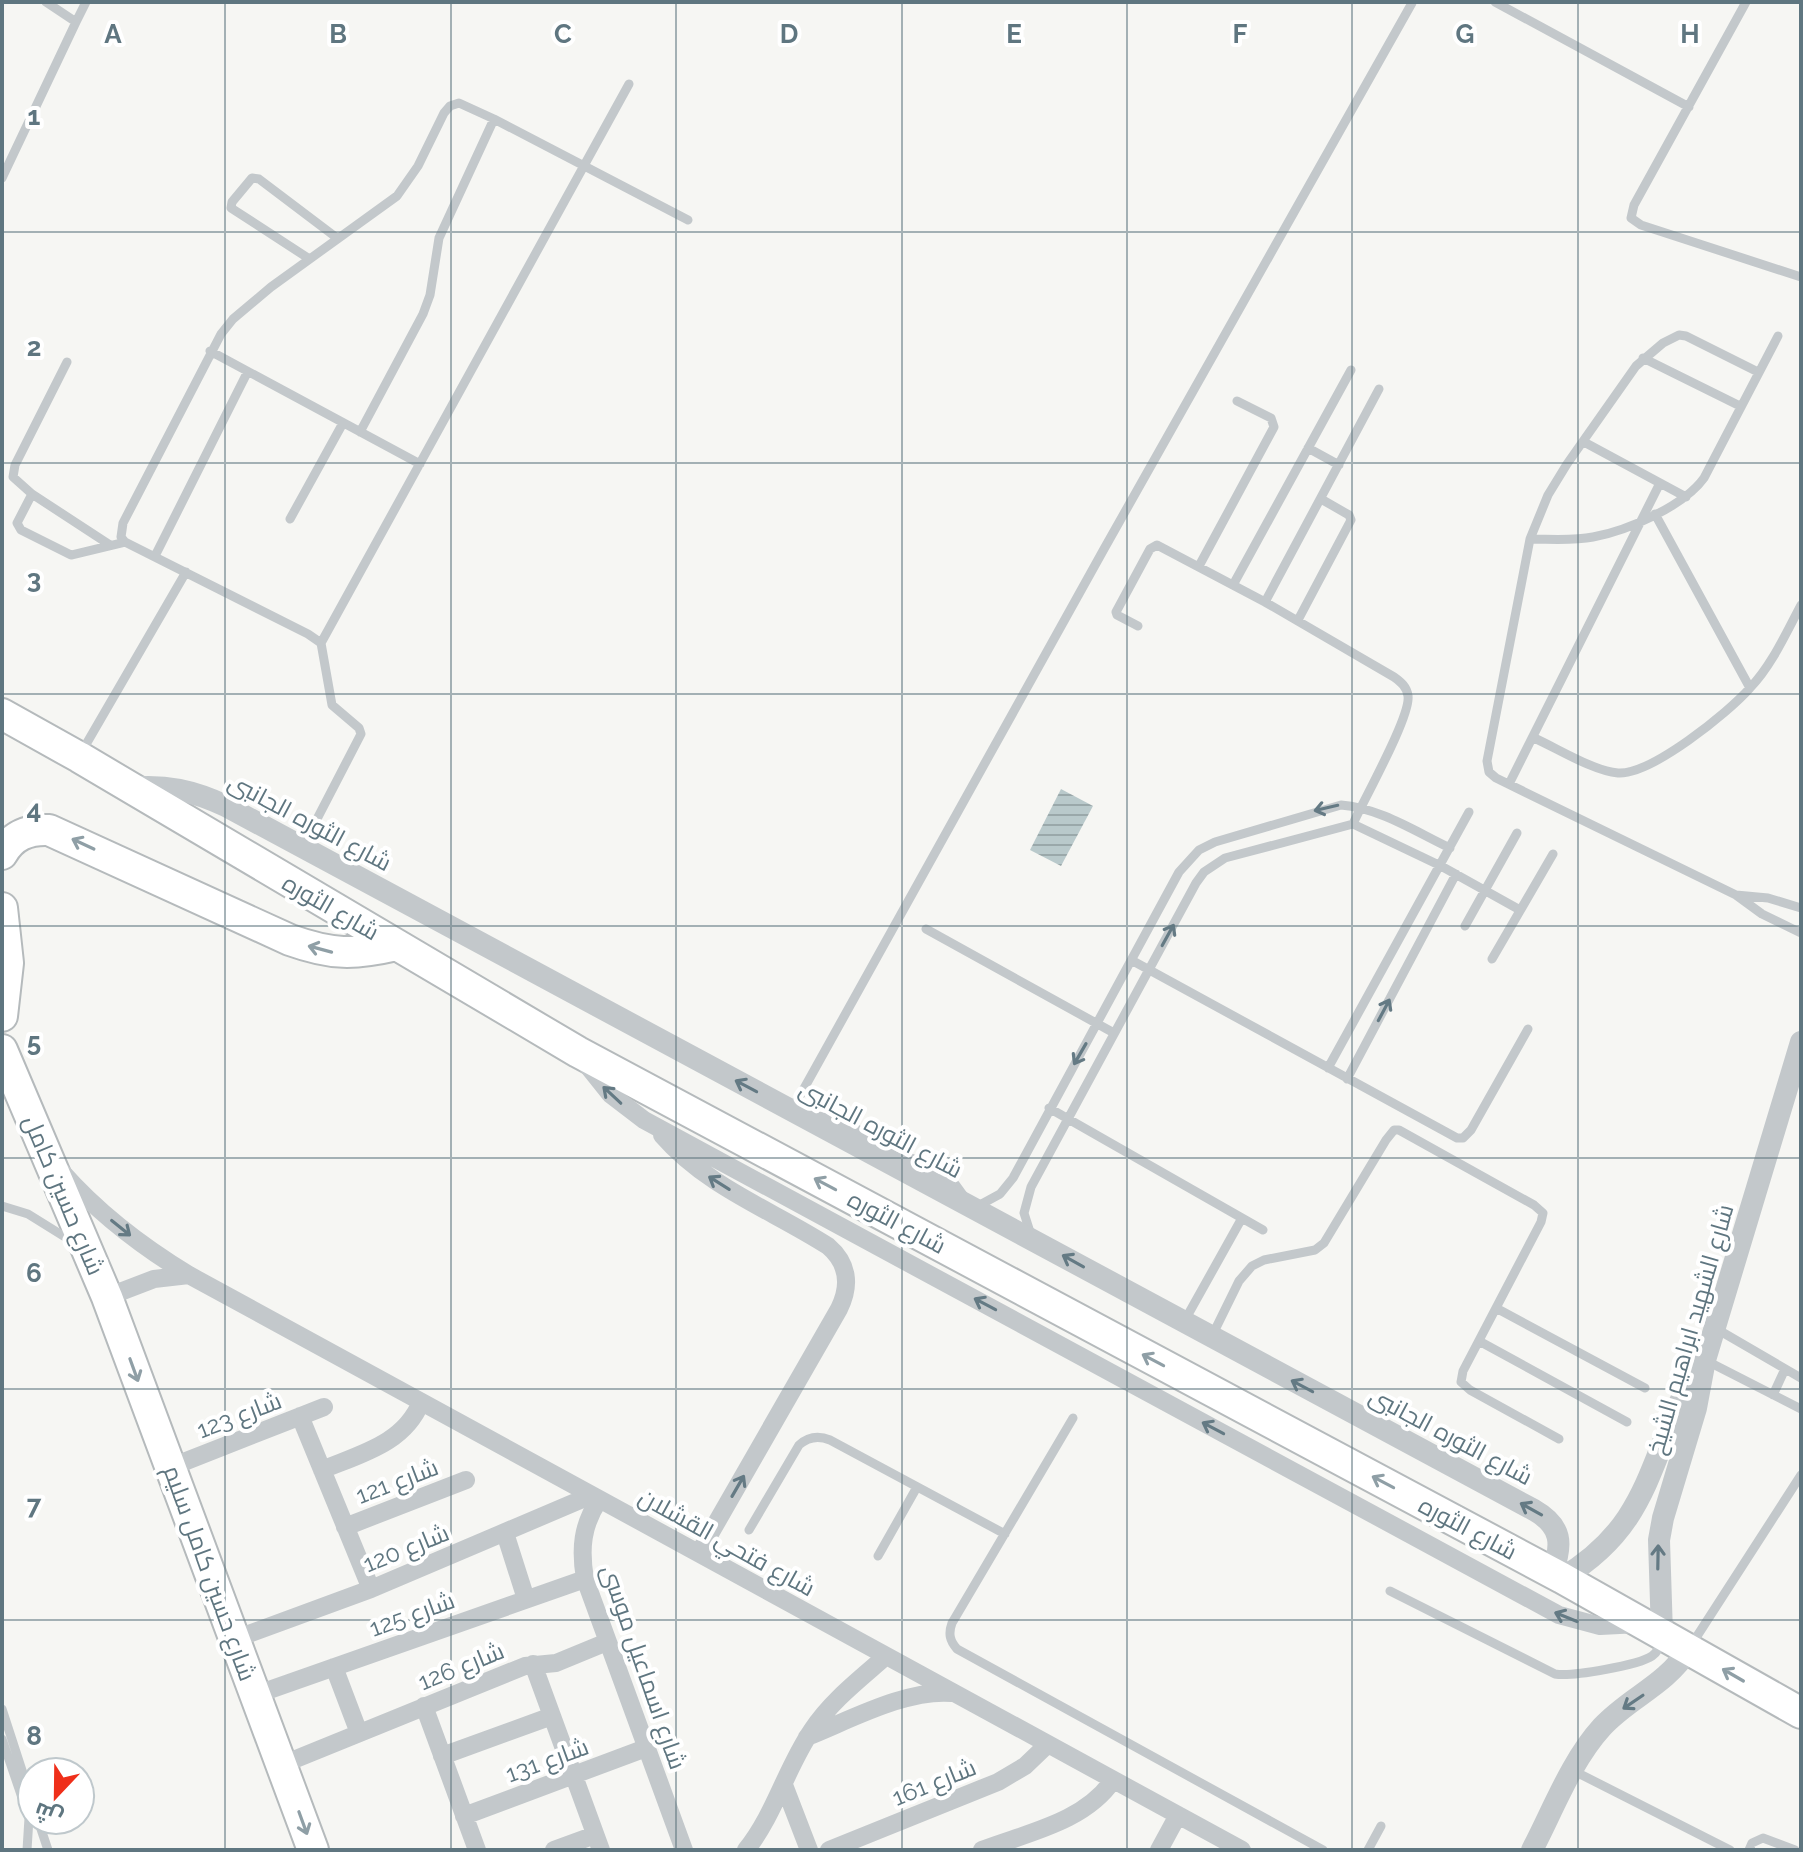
<svg xmlns="http://www.w3.org/2000/svg" width="1803" height="1852" font-family="Raleway,Cairo,sans-serif">
<defs>
<pattern id="water-rules" width="6" height="5" patternUnits="userSpaceOnUse" patternTransform="scale(2)"><rect width="6" height="5" fill="#b9c9cb"/><path d="M0 2.5h6" fill="none" stroke="#9aa8aa"/></pattern>
</defs>
<rect width="100%" height="100%" fill="#f6f6f3"/>
<!-- water -->
<path fill="url(#water-rules)" d="M1061 789 1093 806 1061 866 1030 850Z"/>
<g fill="none" stroke-linecap="round" stroke-linejoin="round">
<!-- trunk casing -->
<g stroke="#b5babc" stroke-width="34">
<path id="trunk" d="M2 714 79 757 578 1052 1562 1578 1801 1713
M2 854C12 836 28 829 49 830L290 940C332 955 354 955 397 945
M2 908 8 963 2 1016
M2 1050 107 1297 313 1850"/>
</g>
<!-- service -->
<path stroke="#c3c8cb" stroke-width="9" d="M46 2 76 22 86 2
M1495 2 1689 107
M1746 2 1634 205 1631 218 1641 225 1801 277
M2 178 76 22
M308 258 231 208 232 202 252 178 259 179 337 238
M210 351 420 464
M1643 358 1740 406
M67 362 15 465 13 477 32 494 110 545
M1758 372 1686 336 1679 335 1663 343 1636 366 1567 464 1548 495 1530 539 1487 761 1489 772 1496 778 1736 895 1762 914 1801 933
M360 432 423 314 430 295 439 238 494 119
M1584 442 1686 497
M1308 448 1339 465
M32 494 17 523 21 530 71 555 125 542
M1655 514 1750 688
M290 519 343 423
M1530 539C1550 539 1573 541 1593 537 1627 531 1684 506 1704 478L1778 336
M155 556 247 373
M1199 566 1274 427 1271 418 1237 401
M1233 585 1351 370
M1265 602 1379 389
M1298 620 1351 520 1349 515 1321 499
M1138 626 1117 615 1116 612 1150 549 1157 545 1265 602 1394 677C1401 682 1407 687 1408 696 1411 716 1363 801 1353 824
M321 643 629 84
M1534 738C1557 748 1593 771 1618 773 1651 775 1728 713 1750 688 1772 665 1786 633 1801 605
M81 753 186 572
M1509 784 1660 483
M303 846 361 734 359 728 332 705 321 643 308 634 125 542 121 537 123 523 221 334 233 319 271 287 397 196 418 166 444 113 450 106 459 103 494 119 688 220
M1736 895 1768 898 1801 908
M1465 926 1517 833
M926 929 1114 1033
M1492 959 1553 854
M1133 961 1457 1138H1463L1471 1130 1528 1029
M1328 1068 1469 812
M1347 1079 1456 874
M1049 1108 1263 1230
M792 1110 1104 549 1412 3
M817 1116 838 1119 945 1176 955 1184 963 1195
M2 1206 28 1214 73 1242
M978 1206 1000 1194 1013 1178 1179 872 1199 850 1215 842 1341 805C1380 808 1416 832 1450 848
M1031 1235 1024 1213 1031 1187 1196 883 1204 872 1225 858 1353 824 1441 866 1520 910
M1496 1308 1645 1388
M1185 1320 1242 1218
M1715 1328 1801 1378
M1212 1336 1239 1281 1252 1266 1264 1260 1315 1250 1324 1243 1386 1140 1394 1130H1399L1534 1205 1543 1213 1541 1222 1463 1371 1461 1382 1470 1390 1559 1439
M1479 1341 1627 1422
M1705 1360 1801 1409
M1773 1395 1785 1369
M1073 1418 952 1623C948 1634 950 1641 957 1649L1323 1850
M749 1530 799 1445C808 1437 818 1435 830 1440L1005 1534
M878 1556 917 1487
M1390 1591 1555 1674C1572 1677 1639 1665 1652 1656 1658 1652 1660 1646 1662 1639
M1690 1647 1801 1475
M2 1709 32 1801
M2 1739 29 1818 27 1850
M1574 1771 1730 1850
M38 1820 48 1850
M1368 1850 1381 1826
M1749 1850 1752 1843 1763 1838 1795 1850"/>
<!-- minor -->
<path stroke="#c3c8cb" stroke-width="18" d="M582 1059 610 1094 644 1120 1559 1615 1600 1626 1639 1624
M662 1135C707 1187 772 1210 828 1246 848 1263 851 1285 839 1309L699 1553
M61 1171C98 1213 141 1246 189 1275L1242 1850
M107 1297 154 1279 189 1275
M300 1416 371 1589
M171 1467 324 1407
M322 1470C360 1454 404 1444 421 1402
M599 1500C582 1525 580 1549 585 1579L684 1850
M345 1527 466 1480
M505 1533 526 1599
M235 1639 371 1589 592 1495
M533 1664 601 1850
M334 1667 359 1733
M255 1695 585 1579
M424 1706 477 1850
M807 1737C850 1720 906 1689 952 1693
M442 1756 552 1716
M281 1765 525 1666 556 1663 607 1642
M784 1785 809 1850
M464 1816 646 1748
M554 1850 595 1835
M746 1850C775 1814 786 1768 812 1730 831 1701 860 1679 886 1656
M829 1850 998 1782 1025 1766 1048 1744
M982 1850C1026 1833 1085 1822 1113 1780
M1159 1850 1178 1815"/>
<!-- tertiary -->
<path stroke="#c3c8cb" stroke-width="22" d="M129 788C165 784 194 791 226 806L1534 1510C1562 1526 1563 1544 1552 1573
M1562 1578C1654 1523 1647 1456 1695 1373
M1662 1634 1659 1540 1663 1518 1696 1408 1705 1360 1801 1042
M1532 1850C1553 1810 1571 1761 1602 1727 1631 1696 1664 1687 1689 1649"/>
<!-- trunk -->
<use href="#trunk" stroke="#fff" stroke-width="30"/>
</g>
<!-- one-way arrows -->
<defs><path id="oneway-shaft" d="M-6 0H5M1.5-3L5.5 0L1.5 3" fill="none" stroke-width="1.6" stroke-linecap="round" stroke-linejoin="round" transform="scale(2)"/></defs>
<g stroke="#647a84">
<use href="#oneway-shaft" transform="translate(1326 808) rotate(167)"/>
<use href="#oneway-shaft" transform="translate(1168 935) rotate(-61)"/>
<use href="#oneway-shaft" transform="translate(1384 1010) rotate(-62)"/>
<use href="#oneway-shaft" transform="translate(1080 1054) rotate(120)"/>
<use href="#oneway-shaft" transform="translate(746 1086) rotate(-152)"/>
<use href="#oneway-shaft" transform="translate(612 1095) rotate(-137)"/>
<use href="#oneway-shaft" transform="translate(719 1183) rotate(-148)"/>
<use href="#oneway-shaft" transform="translate(121 1228) rotate(39)"/>
<use href="#oneway-shaft" transform="translate(1073 1261) rotate(-151)"/>
<use href="#oneway-shaft" transform="translate(985 1304) rotate(-152)"/>
<use href="#oneway-shaft" transform="translate(1302 1386) rotate(-152)"/>
<use href="#oneway-shaft" transform="translate(1213 1428) rotate(-152)"/>
<use href="#oneway-shaft" transform="translate(738 1486) rotate(-60)"/>
<use href="#oneway-shaft" transform="translate(1531 1509) rotate(-151)"/>
<use href="#oneway-shaft" transform="translate(1658 1557) rotate(-89)"/>
<use href="#oneway-shaft" transform="translate(1566 1617) rotate(-158)"/>
<use href="#oneway-shaft" transform="translate(1633 1702) rotate(146)"/>
</g>
<g stroke="#8f9fa6">
<use href="#oneway-shaft" transform="translate(83 844) rotate(-155)"/>
<use href="#oneway-shaft" transform="translate(320 949) rotate(-165)"/>
<use href="#oneway-shaft" transform="translate(825 1184) rotate(-152)"/>
<use href="#oneway-shaft" transform="translate(1153 1360) rotate(-152)"/>
<use href="#oneway-shaft" transform="translate(134 1370) rotate(70)"/>
<use href="#oneway-shaft" transform="translate(1383 1482) rotate(-152)"/>
<use href="#oneway-shaft" transform="translate(1733 1675) rotate(-150)"/>
<use href="#oneway-shaft" transform="translate(303 1823) rotate(70)"/>
</g>
<!-- grid -->
<path fill="none" stroke="#5f7680" stroke-width="2" stroke-opacity="0.55" d="M225 2V1850M451 2V1850M676 2V1850M902 2V1850M1127 2V1850M1352 2V1850M1578 2V1850M2 232H1801M2 463H1801M2 694H1801M2 926H1801M2 1158H1801M2 1389H1801M2 1620H1801"/>
<g text-anchor="middle" dominant-baseline="central" stroke-width="8" stroke-linejoin="round" paint-order="stroke">
<!-- street labels -->
<g font-size="24" fill="#5f7680" stroke="#fff">
<text transform="translate(310 822) rotate(28)">شارع الثوره الجانبى</text>
<text transform="translate(331 907) rotate(30)">شارع الثوره</text>
<text transform="translate(881 1129) rotate(28)">شارع الثوره الجانبى</text>
<text transform="translate(64 1195) rotate(67)">شارع حسين كامل</text>
<text transform="translate(897 1222) rotate(28)">شارع الثوره</text>
<text transform="translate(1690 1329) rotate(-74)">شارع الشهيد ابراهيم الشيخ</text>
<text transform="translate(239 1415) rotate(-21)">شارع 123</text>
<text transform="translate(1451 1436) rotate(28)">شارع الثوره الجانبى</text>
<text transform="translate(397 1481) rotate(-21)">شارع 121</text>
<text transform="translate(1468 1528) rotate(28)">شارع الثوره</text>
<text transform="translate(727 1542) rotate(29)">شارع فتحي القشلان</text>
<text transform="translate(406 1548) rotate(-22)">شارع 120</text>
<text transform="translate(210 1573) rotate(70)">شارع حسين كامل سليم</text>
<text transform="translate(412 1614) rotate(-20)">شارع 125</text>
<text transform="translate(461 1666) rotate(-22)">شارع 126</text>
<text transform="translate(644 1667) rotate(71)">شارع اسماعيل موسى</text>
<text transform="translate(547 1760) rotate(-20)">شارع 131</text>
<text transform="translate(934 1782) rotate(-22)">شارع 161</text>
</g>
</g>
<g font-size="26" text-anchor="middle" font-weight="bold" fill="#5f7680" stroke="#fff" stroke-width="8" stroke-linejoin="round" paint-order="stroke">
<text x="113" y="43">A</text>
<text x="338" y="43">B</text>
<text x="563" y="43">C</text>
<text x="789" y="43">D</text>
<text x="1014" y="43">E</text>
<text x="1240" y="43">F</text>
<text x="1465" y="43">G</text>
<text x="1690" y="43">H</text>
<text x="34" y="125">1</text>
<text x="34" y="356">2</text>
<text x="34" y="588">3</text>
<text x="34" y="819">4</text>
<text x="34" y="1051">5</text>
<text x="34" y="1282">6</text>
<text x="34" y="1514">7</text>
<text x="34" y="1745">8</text>
</g>
<!-- border -->
<rect width="1803" height="1852" fill="none" stroke="#5f7680" stroke-width="8"/>
<!-- north arrow -->
<g transform="translate(56 1796) rotate(202)"><circle r="38" fill="#ffffff" stroke="#bfc8cc" stroke-width="2"/>
<path d="M0-6L14 30L0 20L-14 30Z" fill="#ef2f1a"/>
<text y="-12" font-size="22" font-weight="bold" text-anchor="middle" fill="#5f7680">ش</text>
</g>
</svg>
